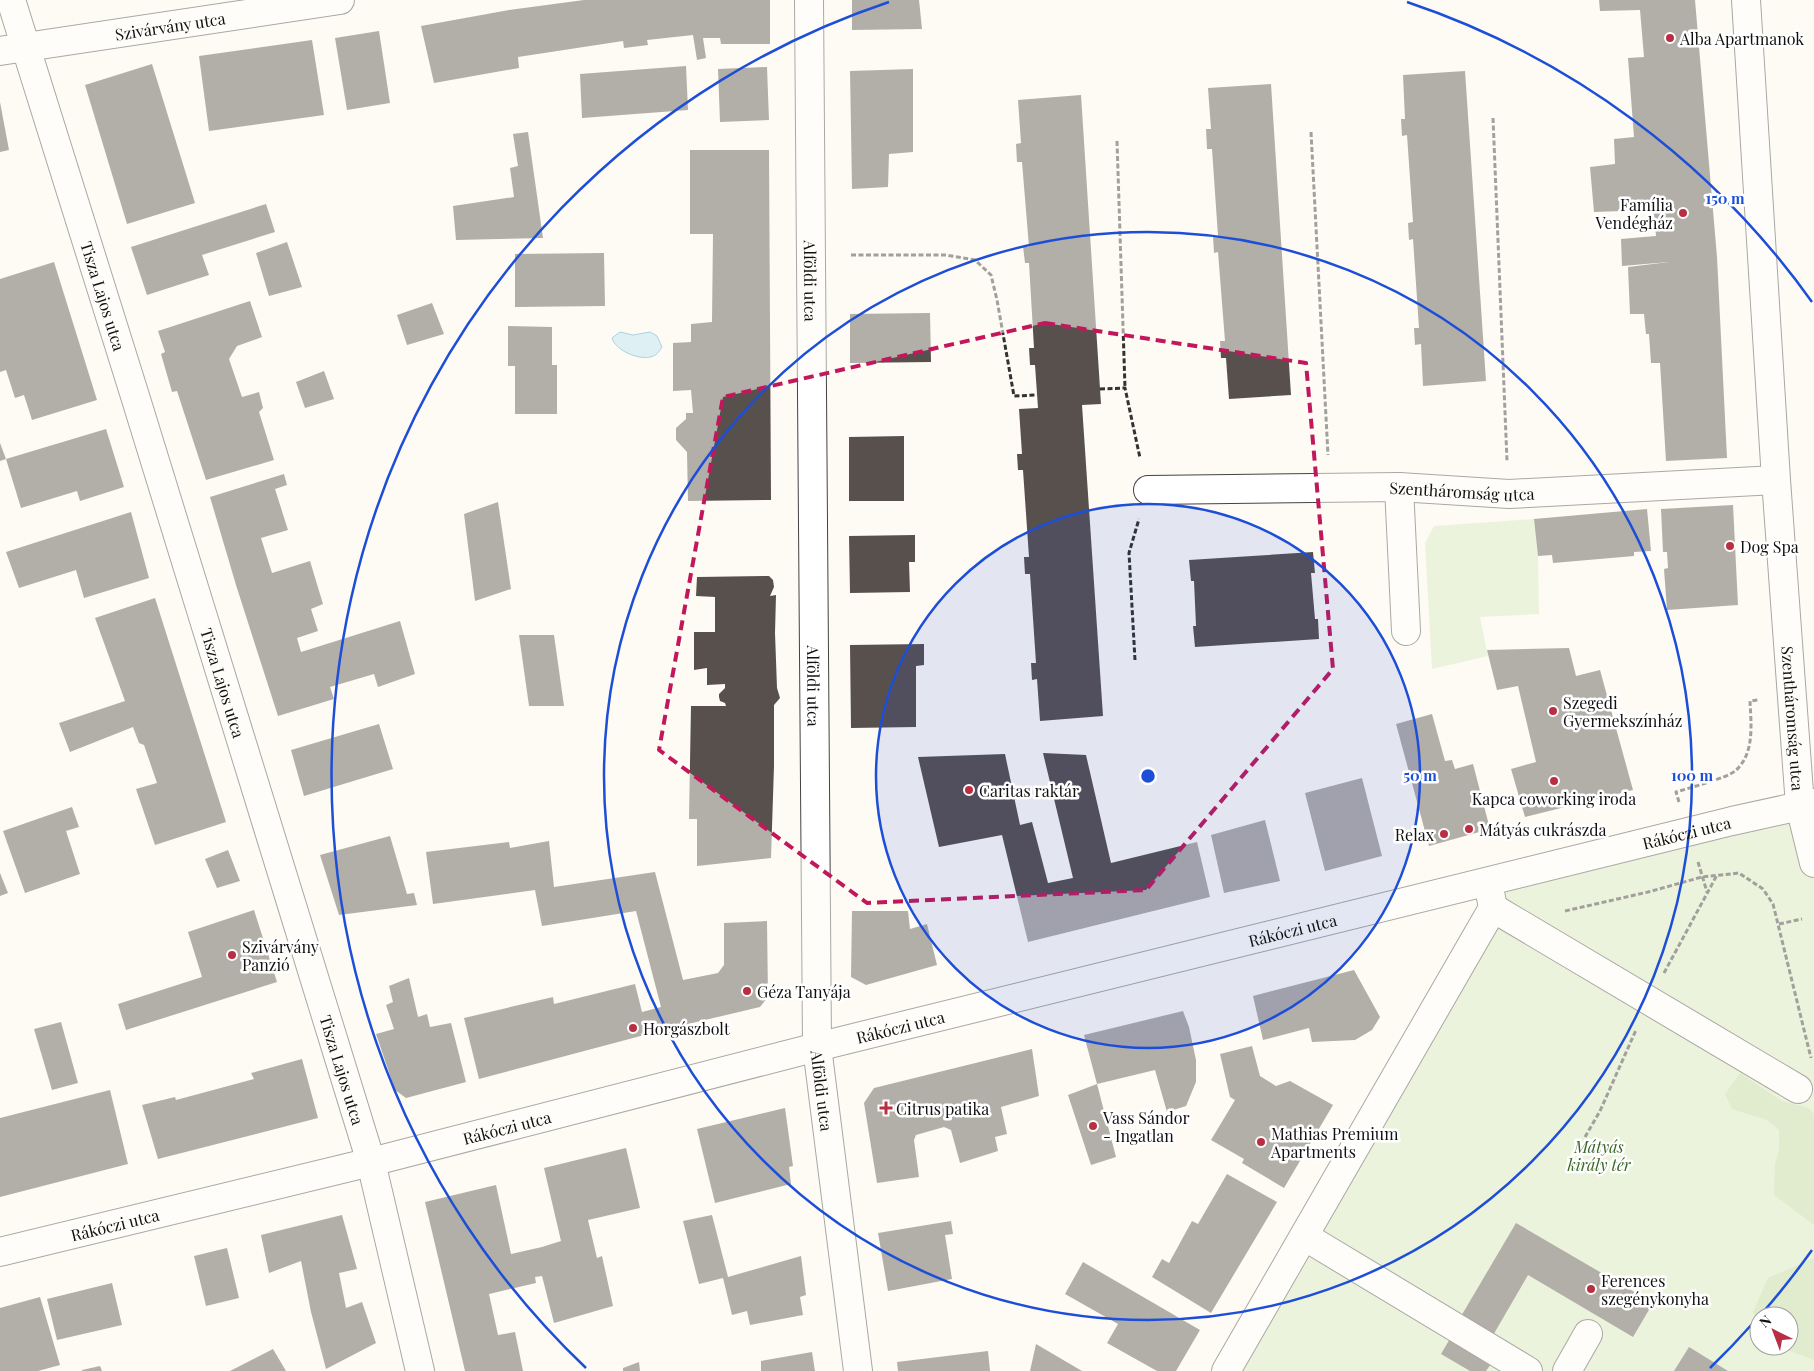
<svg xmlns="http://www.w3.org/2000/svg" width="1814" height="1371" font-family="'Playfair Display',serif">
<rect width="100%" height="100%" fill="#fefbf4"/>
<!-- green -->
<path fill="#d8e8be" fill-rule="evenodd" d="M1534 519 1538 556 1539 614 1480 617 1488 656 1432 669 1425 543 1434 526Z
M1800 806 1814 863V1371H1226L1493 908 1488 882ZM1759 1316H1789V1346H1759Z"/>
<!-- forest -->
<path fill="#bed79e" d="M1740 1073 1782 1101 1809 1108 1814 1114V1225L1774 1195 1775 1164 1779 1149V1130L1767 1120 1732 1109 1725 1094Z
M1814 1258V1360L1777 1346H1789V1316H1759V1326L1753 1312 1768 1278Z"/>
<!-- water -->
<path fill="#bbe3f3" stroke="#469fc6" d="M620 332 633 335 650 332 657 336 662 347C659 352 656 356 650 357 638 360 615 350 612 338Z"/>
<!-- building -->
<path fill="#58504d" d="M584 0H770V44H721L720 38H703L706 58 697 60 693 35 647 40 648 45 624 48 623 41 518 57 519 68 434 83 421 26 509 10Z
M852 0H919L922 29 852 30Z
M1599 0H1695L1717 257 1727 458 1666 461 1660 363H1651L1649 334H1646L1644 314H1630L1628 267 1669 262 1622 266 1621 239 1656 236 1654 214 1650 210 1594 212 1590 167 1615 164 1614 139 1634 137 1628 58 1644 57 1640 10 1600 11Z
M379 31 390 103 347 110 335 38Z
M312 40 324 115 209 131 199 56Z
M152 64 195 203 127 224 85 85Z
M686 66 688 110 582 118 580 74Z
M767 67 769 120 720 122 718 69Z
M913 69V152L889 154 888 187 852 189 850 71Z
M1465 71 1486 381 1423 386 1421 344 1415 345 1414 328H1419L1413 239 1409 240 1408 223 1413 222 1407 135 1402 136 1401 119H1405L1403 75Z
M1271 84 1291 395 1229 399 1226 358H1221L1220 341H1225L1218 252 1214 253 1213 236H1218L1212 149H1207L1206 129H1211L1208 88Z
M1081 95 1101 404 1082 405 1103 716 1040 721 1037 679 1032 680 1031 663H1036L1030 574H1025L1024 557H1029L1023 470H1018L1017 454H1022L1019 409 1038 408 1035 365H1030L1029 348H1034L1029 263H1025L1023 246 1029 247 1022 162H1017L1016 144 1021 143 1018 100Z
M0 102 9 150 0 152Z
M528 132 543 238 456 240 453 206 514 197 510 168 518 166 513 134Z
M690 150H769L771 500 688 501 687 452 676 440V428L686 419V413H693L691 390 673 391V343L691 342V324L712 322 713 234H690Z
M266 204 275 232 202 255 209 275 147 295 131 247Z
M287 242 302 287 269 296 256 253Z
M604 253 605 306 515 307V254Z
M54 262 97 400 32 420 24 395 15 398 6 370 0 372V279Z
M250 301 262 337 237 346 229 359 242 397 259 392 263 408 259 412 274 460 206 480 177 391 172 392 161 354 165 352 158 331Z
M432 303 444 334 407 345 397 315Z
M930 313 931 362 850 363V314Z
M508 326 552 327V365H557V414H515V366H508Z
M324 371 334 399 305 408 296 382Z
M106 429 124 487 80 501 77 491 21 508 6 459Z
M904 436V501H849V437Z
M0 443 6 459 0 461Z
M284 474 287 485 275 489 288 530 261 538 272 573 310 561 323 604 311 609 318 631 297 638 301 652 400 621 415 674 378 687 374 674 330 687 334 699 278 716 236 585 210 497Z
M498 502 511 589 475 601 464 514Z
M1733 505 1738 605 1667 610 1664 569 1668 568 1667 552H1663L1661 509Z
M1647 509 1651 551 1634 552V556L1553 563 1552 555 1538 556 1534 519Z
M131 512 149 578 84 598 76 570 19 588 6 552Z
M915 535V562H909L910 592 850 593 849 536Z
M1313 552 1315 573H1311L1315 619H1318L1319 639 1195 647 1193 626H1196L1194 581H1191L1189 560Z
M769 576 773 580 774 587 770 596 776 595 775 633 777 688 780 698 774 705V766L771 858 697 866V819H689L691 706H726L725 703 720 701 719 697V694L725 688V684L707 685V668L694 670V632H715V597L696 596 697 577Z
M155 598 226 822 155 845 136 789 157 783 144 745 139 743 133 727 70 752 59 723 125 701 95 618Z
M519 635H554L564 706H529Z
M924 644V665L916 666V727L851 728 850 645Z
M1569 648 1576 676 1600 670 1633 790 1525 817 1511 769 1536 762 1518 686 1497 690 1487 650Z
M1432 714 1445 761 1452 760 1455 769 1473 764 1490 829 1429 846 1396 724Z
M379 724 393 769 304 796 291 750Z
M1043 753 1086 755 1111 863 1197 842 1210 897 1028 942 1002 835 939 847 918 757 1005 754 1020 825 1032 822 1048 883 1073 878Z
M1362 778 1382 856 1325 871 1305 793Z
M72 807 79 827 66 831 80 874 25 893 3 831Z
M1265 820 1280 881 1224 893 1211 835Z
M390 836 407 894 414 893 417 905 339 915 320 855Z
M549 841 554 887 655 872 683 980 718 973 724 965V923L767 921 768 997 760 1007 667 1029 479 1079 464 1018 553 997 554 1004 635 984 642 1012 661 1007 636 911 542 926 535 890 433 904 426 852 509 842 510 848Z
M228 850 240 881 217 888 205 859Z
M0 873 8 893 0 896Z
M254 910 277 982 126 1030 118 1004 202 977 188 932Z
M852 911H908L910 929 927 924 937 965 866 985 851 977Z
M1354 970 1380 1017 1372 1030 1355 1040 1312 1042 1309 1028 1263 1040 1253 996Z
M409 978 418 1017 427 1014 430 1027 451 1023 466 1082 406 1098 395 1090 376 1034 394 1029 386 1005 393 1002 389 986Z
M1183 1011 1189 1027 1196 1060V1082L1186 1106 1167 1112 1155 1070 1097 1084 1116 1157 1091 1165 1068 1095 1097 1084 1084 1035Z
M61 1022 78 1083 52 1090 34 1029Z
M1252 1046 1260 1076 1276 1086 1290 1081 1333 1105 1284 1188 1242 1163 1244 1159 1211 1140 1235 1100 1230 1097 1220 1054Z
M1032 1049 1039 1096 1001 1107 1007 1134 995 1137 998 1151 960 1163 951 1130 944 1127 916 1135 914 1140 919 1177 877 1183 864 1103 874 1088Z
M302 1059 318 1118 158 1159 142 1105 175 1097 176 1100 254 1079 251 1073Z
M110 1090 128 1164 0 1197V1118Z
M785 1108 793 1166 789 1167 791 1184 715 1203 697 1129Z
M626 1148 640 1208 588 1220 597 1258 602 1256 613 1306 554 1323 542 1276 535 1277 536 1283 489 1294 498 1335 515 1332 523 1371H465L425 1202 496 1185 511 1254 542 1247 561 1241 544 1168Z
M1227 1174 1277 1202 1211 1313 1152 1277 1162 1259 1169 1263 1192 1221 1198 1224Z
M342 1215 357 1269 339 1273 346 1308 362 1302 376 1343 326 1369 311 1312 301 1261 269 1273 261 1235Z
M712 1215 728 1277 801 1256 806 1295 800 1297 803 1315 750 1325 747 1311 732 1315 723 1278 699 1284 683 1221Z
M951 1221 953 1234 945 1235 952 1279 888 1291 878 1233Z
M1516 1223 1653 1303 1633 1337 1528 1275 1492 1337 1460 1318Z
M227 1248 239 1298 206 1306 194 1256Z
M1083 1262 1200 1330 1176 1371H1157L1107 1343 1118 1324 1065 1294Z
M112 1283 122 1325 57 1340 47 1299Z
M40 1297 60 1365 38 1371H0V1308Z
M1451 1337 1493 1361 1486 1371H1470L1441 1354Z
M1036 1344 1082 1371H1030Z
M1689 1347 1728 1371H1674Z
M273 1349 286 1371H230Z
M988 1351 990 1371H898L897 1362Z
M812 1352 815 1371H761V1361Z
M639 1362 640 1371H623V1368Z
M100 1366 102 1371H82V1370Z"/>
<g fill="none" stroke-linecap="round" stroke-linejoin="round">
<!-- minor casing -->
<g stroke="#434343" stroke-width="30">
<g id="minor">
<path id="s1" d="M11 0 135 396 371 1162 420 1371"/>
<path id="s2" d="M809 0 817 1047 858 1371"/>
<path id="s3" d="M1746 0 1776 480 1800 806 1814 863"/>
<path id="s4" d="M0 51 340 0"/>
<path d="M1399 487 1406 631"/>
<path id="s5" d="M1148 490 1399 487 1509 494 1776 480"/>
<path d="M1493 908 1798 1089"/>
<path d="M1304 1236 1528 1371"/>
<path id="s6" d="M0 1252 371 1162 817 1047 1732 821 1814 803"/>
<path d="M1226 1371 1493 908 1488 882"/>
<path d="M1567 1371 1588 1334"/>
</g>
</g>
<!-- path -->
<path stroke="#323232" stroke-width="3" stroke-dasharray="5 2.5" stroke-linecap="butt" d="M1493 118 1507 461
M1311 132 1328 455
M1117 141 1125 388
M851 255H946L975 260 991 275 997 300 1014 396 1037 395
M1100 389 1125 388 1140 458
M1135 660 1129 553 1139 519
M1679 802 1676 792C1689 788 1727 778 1735 771 1755 754 1751 724 1750 701L1758 700
M1698 862 1707 892
M1565 911 1648 892 1702 877 1739 873 1763 889 1773 904 1811 1058
M1779 924 1802 919
M1664 973 1717 875
M1585 1137 1600 1111 1636 1030"/>
<!-- minor -->
<use href="#minor" stroke="#fff" stroke-width="28"/>
</g>
<!-- marked area -->
<path d="M0 0H1814V1371H0ZM1045 323 1306 363 1333 669 1146 890 867 903 659 750 723 397Z" fill="#fefbf4" fill-opacity=".55" fill-rule="evenodd"/>
<path fill="none" stroke="#c2185b" stroke-width="4" stroke-dasharray="10 6" stroke-linejoin="round" d="M1045 323 1306 363 1333 669 1146 890 867 903 659 750 723 397Z"/>
<!-- distance rings -->
<circle cx="1148" cy="776" r="272" fill="#1d4ed8" fill-opacity=".12"/>
<g fill="none" stroke="#1d4ed8" stroke-width="2.5">
<circle cx="1148" cy="776" r="272"/>
<circle cx="1148" cy="776" r="544"/>
<path d="M1812 1250A816 816 0 0 1 1764 1311M1754 1322A816 816 0 0 1 1710 1368M586 1368A816 816 0 0 1 889 2M1407 2A816 816 0 0 1 1812 302"/>
</g>
<!-- markers -->
<g fill="#b82f43" stroke="#fff" stroke-width="2">
<circle cx="1670" cy="38" r="5"/>
<circle cx="1683" cy="213" r="5"/>
<circle cx="1730" cy="546" r="5"/>
<circle cx="1553" cy="711" r="5"/>
<circle cx="1554" cy="781" r="5"/>
<circle cx="969" cy="790" r="5"/>
<circle cx="1469" cy="829" r="5"/>
<circle cx="1444" cy="834" r="5"/>
<circle cx="232" cy="955" r="5"/>
<circle cx="747" cy="991" r="5"/>
<circle cx="633" cy="1028" r="5"/>
<path d="M883.5 1100.5h5v5h5v5h-5v5h-5v-5h-5v-5h5z"/>
<circle cx="1093" cy="1126" r="5"/>
<circle cx="1261" cy="1142" r="5"/>
<circle cx="1591" cy="1289" r="5"/>
</g>
<g text-anchor="middle" dominant-baseline="central" stroke-width="5" stroke-linejoin="round" paint-order="stroke">
<!-- street labels -->
<g font-size="16" fill="#101010" stroke="#fff">
<text stroke="none"><textPath href="#s4" startOffset="172">Szivárvány utca</textPath></text>
<text stroke="none"><textPath href="#s2" startOffset="281">Alföldi utca</textPath></text>
<text stroke="none"><textPath href="#s1" startOffset="310">Tisza Lajos utca</textPath></text>
<text stroke="none"><textPath href="#s5" startOffset="314">Szentháromság utca</textPath></text>
<text stroke="none"><textPath href="#s1" startOffset="715">Tisza Lajos utca</textPath></text>
<text stroke="none"><textPath href="#s2" startOffset="686">Alföldi utca</textPath></text>
<text stroke="none"><textPath href="#s3" startOffset="720">Szentháromság utca</textPath></text>
<text stroke="none"><textPath href="#s6" startOffset="1738">Rákóczi utca</textPath></text>
<text stroke="none"><textPath href="#s6" startOffset="1332">Rákóczi utca</textPath></text>
<text stroke="none"><textPath href="#s6" startOffset="928">Rákóczi utca</textPath></text>
<text stroke="none"><textPath href="#s1" startOffset="1120">Tisza Lajos utca</textPath></text>
<text stroke="none"><textPath href="#s2" startOffset="1091">Alföldi utca</textPath></text>
<text stroke="none"><textPath href="#s6" startOffset="522">Rákóczi utca</textPath></text>
<text stroke="none"><textPath href="#s6" startOffset="118">Rákóczi utca</textPath></text>
</g>
<!-- poi labels -->
<g font-size="16" fill="#101010" stroke="#fff" text-anchor="start">
<text x="1680" y="38">Alba Apartmanok</text>
<text x="1673" y="204" text-anchor="end">Família<tspan x="1673" dy="18">Vendégház</tspan></text>
<text x="1740" y="546">Dog Spa</text>
<text x="1563" y="702">Szegedi<tspan x="1563" dy="18">Gyermekszínház</tspan></text>
<text x="979" y="790">Caritas raktár</text>
<text x="1554" y="798" text-anchor="middle">Kapca coworking iroda</text>
<text x="1479" y="829">Mátyás cukrászda</text>
<text x="1434" y="834" text-anchor="end">Relax</text>
<text x="242" y="946">Szivárvány<tspan x="242" dy="18">Panzió</tspan></text>
<text x="757" y="991">Géza Tanyája</text>
<text x="643" y="1028">Horgászbolt</text>
<text x="896" y="1108">Citrus patika</text>
<text x="1103" y="1117">Vass Sándor<tspan x="1103" dy="18">- Ingatlan</tspan></text>
<text x="1271" y="1133">Mathias Premium<tspan x="1271" dy="18">Apartments</tspan></text>
<text x="1601" y="1280">Ferences<tspan x="1601" dy="18">szegénykonyha</tspan></text>
</g>
<!-- park labels -->
<g font-size="16" font-style="italic" fill="#376523" stroke="#fff">
<text x="1599" y="1146">Mátyás<tspan x="1599" dy="18">király tér</tspan></text>
</g>
</g>
<circle cx="1148" cy="776" r="8" fill="#1d4ed8" stroke="#fff" stroke-width="2.5"/>
<g font-size="15" text-anchor="middle" font-weight="bold" fill="#1d4ed8" stroke="#fff" stroke-width="5" stroke-linejoin="round" paint-order="stroke">
<text x="1725" y="204">150 m</text>
<text x="1420" y="781">50 m</text>
<text x="1692" y="781">100 m</text>
</g>
<!-- north arrow -->
<g transform="translate(1774 1331) rotate(318)"><circle r="24" fill="#ffffff" stroke="#9f9f9f"/>
<path d="M0-4L9 19L0 12L-9 19Z" fill="#b82f43"/>
<text y="-8" font-size="14" font-weight="bold" text-anchor="middle" fill="#101010">N</text>
</g>
</svg>
